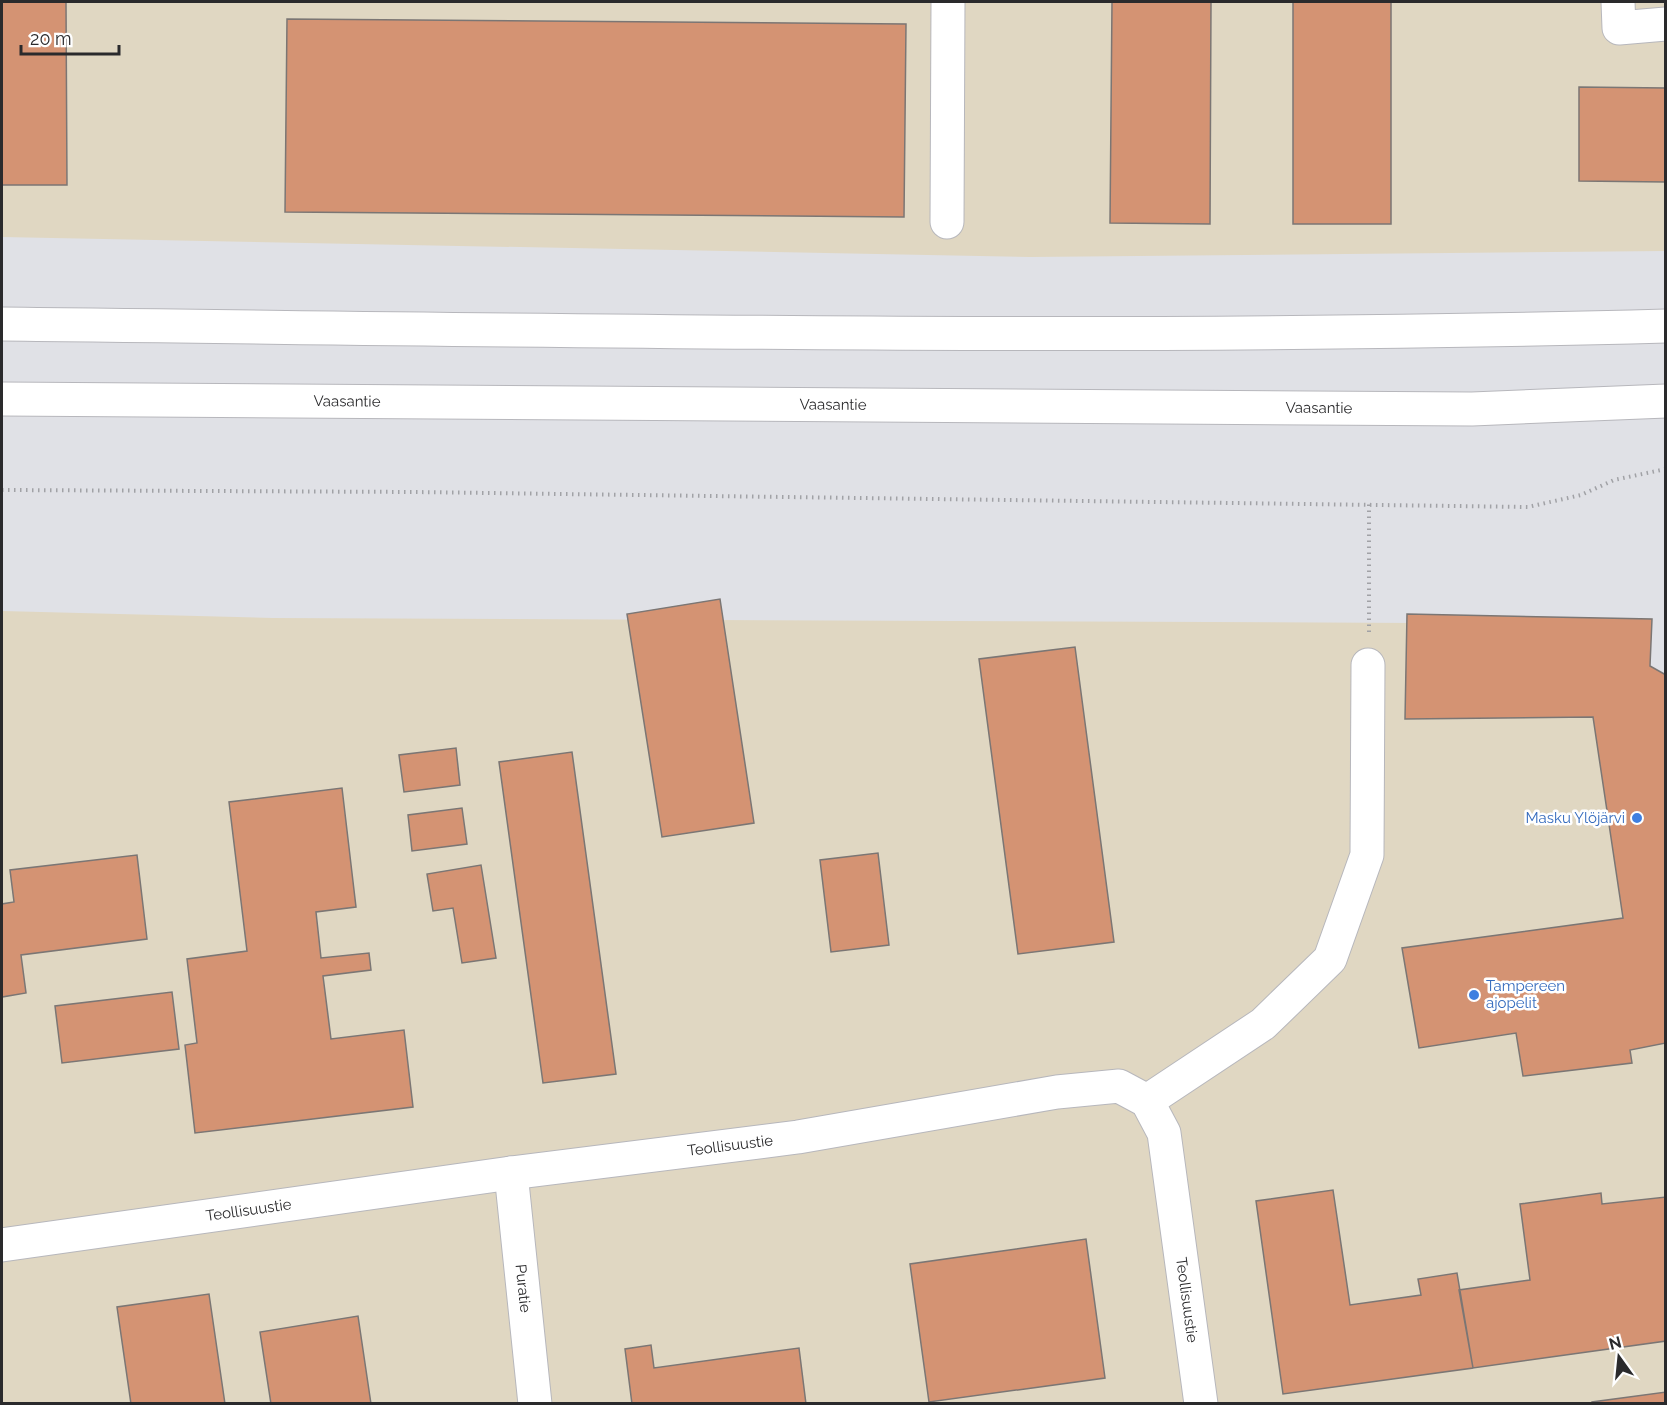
<svg xmlns="http://www.w3.org/2000/svg" width="1667" height="1405" font-family="Raleway,sans-serif">
<rect width="100%" height="100%" fill="#e0e1e6"/>
<!-- industrial -->
<path fill="#e0d7c2" d="M2 2H1665V251L1030 257 2 237Z
M2 611 273 618 1417 623 1582 685 1665 868V1403L2 1404Z"/>
<!-- building -->
<path fill="#d49373" stroke="#7b7674" stroke-width="1.5" d="M2 2H66L67 185H2Z
M1112 2H1211L1210 224 1110 223Z
M1293 2H1391V224H1293Z
M287 19 906 24 904 217 285 212Z
M1579 87 1666 88V182L1579 181Z
M720 599 754 823 662 837 627 614Z
M1407 614 1652 619 1650 666 1666 675V1043L1630 1050 1632 1063 1523 1076 1516 1033 1419 1048 1402 948 1623 918 1593 717 1405 719Z
M1075 647 1114 942 1018 954 979 659Z
M456 748 460 785 404 792 399 755Z
M572 752 616 1074 543 1083 499 762Z
M342 788 356 907 316 912 321 958 369 953 371 970 323 976 331 1039 404 1030 413 1107 195 1133 185 1045 197 1043 187 959 247 951 229 802Z
M462 808 467 844 412 851 408 815Z
M878 853 889 945 831 952 820 860Z
M137 855 147 939 21 955 26 993 2 997V904L14 902 10 870Z
M481 865 496 958 462 963 453 908 433 911 427 874Z
M172 992 179 1049 62 1063 55 1006Z
M1333 1190 1350 1305 1421 1295 1418 1279 1457 1273 1473 1368 1283 1394 1256 1201Z
M1601 1193 1602 1204 1666 1197V1341L1473 1368 1459 1290 1530 1280 1520 1204Z
M1086 1239 1105 1378 929 1402 910 1264Z
M209 1294 225 1404H131L117 1307Z
M358 1316 371 1404H271L260 1332Z
M651 1345 654 1368 799 1348 806 1404H632L625 1349Z
M1666 1392V1404H1592V1402Z"/>
<g fill="none" stroke-linecap="round" stroke-linejoin="round">
<!-- minor casing -->
<g stroke="#b7b7bc" stroke-width="35">
<g id="minor">
<path d="M1618 2 1619 28 1666 24"/>
<path d="M947 222 948 2"/>
<path d="M1147 1101 1263 1024 1330 959 1367 855 1368 665"/>
<path id="s1" d="M511 1173 535 1404"/>
<path id="s2" d="M2 1245 511 1173 798 1137 1057 1092 1119 1086 1147 1101 1164 1133 1201 1404"/>
</g>
</g>
<!-- highway casing -->
<g stroke="#b7b7bc" stroke-width="35">
<g id="highway">
<path d="M2 324C556 330 1111 341 1666 326"/>
<path id="s3" d="M2 399 1472 409 1666 401"/>
</g>
</g>
<!-- path -->
<path stroke="#a1a2a6" stroke-width="4" stroke-dasharray="1.5 4.5" stroke-linecap="butt" d="M2 490 414 492 1528 507 1581 495 1614 480 1666 469
M1369 632V504"/>
<!-- minor -->
<use href="#minor" stroke="#fff" stroke-width="33"/>
<!-- highway -->
<use href="#highway" stroke="#fff" stroke-width="33"/>
</g>
<!-- markers -->
<g fill="#3f7fe0" stroke="#fff" stroke-width="2">
<circle cx="1637" cy="818" r="6"/>
<circle cx="1474" cy="995" r="6"/>
</g>
<g text-anchor="middle" dominant-baseline="central" stroke-width="5" stroke-linejoin="round" paint-order="stroke">
<!-- street labels -->
<g font-size="15" fill="#2a2a2c" stroke="#fff">
<text stroke="none"><textPath href="#s3" startOffset="345">Vaasantie</textPath></text>
<text stroke="none"><textPath href="#s3" startOffset="831">Vaasantie</textPath></text>
<text stroke="none"><textPath href="#s3" startOffset="1317">Vaasantie</textPath></text>
<text stroke="none"><textPath href="#s2" startOffset="735">Teollisuustie</textPath></text>
<text stroke="none"><textPath href="#s2" startOffset="249">Teollisuustie</textPath></text>
<text stroke="none"><textPath href="#s1" startOffset="116">Puratie</textPath></text>
<text stroke="none"><textPath href="#s2" startOffset="1365">Teollisuustie</textPath></text>
</g>
<!-- shop labels -->
<g font-size="15" fill="#366cbe" stroke="#fff" text-anchor="end">
<text x="1625" y="818">Masku Ylöjärvi</text>
<text x="1486" y="986" text-anchor="start">Tampereen<tspan x="1486" dy="17">ajopelit</tspan></text>
</g>
</g>
<!-- border -->
<rect width="1667" height="1405" fill="none" stroke="#2a2a2c" stroke-width="6"/>
<!-- north arrow -->
<g transform="translate(1619 1357) rotate(345)" stroke="#ffffff" stroke-width="4.5" paint-order="stroke">
<path d="M0-4.5L10 22L0 15L-10 22Z" fill="#2a2a2c"/>
<text y="-9" font-size="16" font-weight="bold" text-anchor="middle" fill="#2a2a2c">N</text>
</g>
<!-- scale -->
<path d="M21 45v9h98v-9" fill="none" stroke="#2a2a2c" stroke-width="3"/>
<text x="30" y="45" font-size="18" fill="#2a2a2c" stroke="#ffffff" stroke-width="4.5" paint-order="stroke">20 m</text>
</svg>
